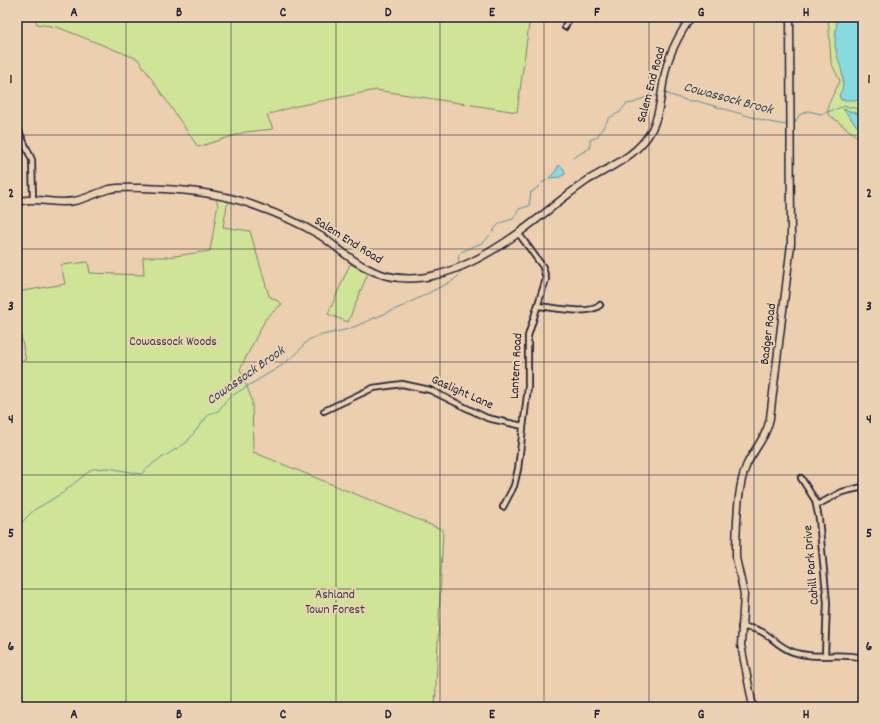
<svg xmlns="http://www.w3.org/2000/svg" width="880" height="724" font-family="Dekko,sans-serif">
<rect width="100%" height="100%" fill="#eccfaf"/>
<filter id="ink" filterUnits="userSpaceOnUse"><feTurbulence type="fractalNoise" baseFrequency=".025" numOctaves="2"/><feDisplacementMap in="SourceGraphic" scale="8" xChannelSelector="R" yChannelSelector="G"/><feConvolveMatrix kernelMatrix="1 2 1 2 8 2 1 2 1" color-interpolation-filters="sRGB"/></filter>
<g filter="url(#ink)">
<!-- green -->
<path fill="#d0e498" stroke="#79836a" d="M35 17H530L517 112 376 90 292 107 267 115 273 129 245 132 198 147 138 59 57 27 37 24Z
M828 17H863V141L828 114V105L840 81 831 62Z
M216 199 230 202 227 205 223 227 250 231 269 296 282 304 266 318 240 369 252 400 253 452 443 530 435 707H17V358L26 361 17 317V292L65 284 61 265 88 262 90 273 144 275 143 257H167L210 251 218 204Z
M350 264 368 273 348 322 328 314Z"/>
<!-- water -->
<path fill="#88d9e0" stroke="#5f909e" d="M837 17H851L863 26V107L858 100H841L839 95C850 80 835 59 835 43 835 34 837 26 837 17Z
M843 109 860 114 863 111V133C856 125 850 118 843 109Z
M559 165 564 169 565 174 560 177 549 178 555 172Z"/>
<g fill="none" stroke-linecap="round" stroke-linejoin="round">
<!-- stream -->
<path stroke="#5f909e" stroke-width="1" d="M665 93 688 101H697L769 122 786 125
M795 123 799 115 808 111 821 114 845 106 863 110
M573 158 590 148V140L597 137 609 118 620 112 626 104 634 103 643 98 655 96
M542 183 548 179
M493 232C497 222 504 222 513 219L519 209 529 206 531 192 540 186
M461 252 484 242 490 235
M458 262 459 254
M17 527 34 510 61 494 92 469 109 468 141 474 155 462 186 443 209 414 218 411 228 398 281 366 296 354 308 340 318 336 349 329 403 306 454 280 460 274V270"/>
<!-- street casing -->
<g stroke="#22223b" stroke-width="8">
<path id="street" d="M565 27 569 17
M17 127 32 160 33 199
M538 306C552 307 589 316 600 305
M324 411 373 388 402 384 430 390 487 418 523 426
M801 478 815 500 819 519 827 603 825 655
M817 505 842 492 863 487
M503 507 514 486 518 469 528 387V336L546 279 543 267 519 234
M741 627C770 628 771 644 793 652 815 660 840 652 863 658"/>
</g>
<!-- secondary casing -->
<g stroke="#22223b" stroke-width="9">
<path id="secondary" d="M17 202C36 196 55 205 74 201 87 199 98 192 110 189 120 187 132 188 143 188 179 189 219 192 253 205 276 213 300 223 321 236 336 246 349 259 365 267 431 305 512 240 561 200 570 193 579 186 588 180 607 169 631 158 645 140 662 120 660 89 667 65 672 47 681 32 691 17
M753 707 741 645 744 594 736 558V547C737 522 737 486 747 464 755 448 767 436 770 418L791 244 790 17"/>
</g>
<!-- street -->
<use href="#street" stroke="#ebd2b3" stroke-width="4.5"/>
<!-- secondary -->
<use href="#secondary" stroke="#ebd2b3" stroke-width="6"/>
</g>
</g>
<!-- grid -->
<path fill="none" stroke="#22223b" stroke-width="1" stroke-opacity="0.55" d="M126 17V707M231 17V707M336 17V707M440 17V707M544 17V707M649 17V707M754 17V707M17 135H863M17 249H863M17 362H863M17 475H863M17 589H863"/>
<g text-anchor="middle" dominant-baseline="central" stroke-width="4" stroke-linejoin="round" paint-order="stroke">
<!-- street labels -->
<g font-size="13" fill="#22223b" stroke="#ebd2b3">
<text transform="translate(652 85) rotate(-75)">Salem End Road</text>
<text transform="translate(348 241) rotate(32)">Salem End Road</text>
<text transform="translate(769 334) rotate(-83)">Badger Road</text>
<text transform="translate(517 366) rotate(-87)">Lantern Road</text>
<text transform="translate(462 393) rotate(24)">Gaslight Lane</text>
<text transform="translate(812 565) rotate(-95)">Cahill Park Drive</text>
</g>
<!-- park labels -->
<g font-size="13" fill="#3c3f49" stroke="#ebd2b3">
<text x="173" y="342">Cowassock Woods</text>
<text x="335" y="595">Ashland<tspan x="335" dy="15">Town Forest</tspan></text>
</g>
<!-- water labels -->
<g font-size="14" font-style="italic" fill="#36475c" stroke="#ebd2b3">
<text transform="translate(728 99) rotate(15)">Cowassock Brook</text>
<text transform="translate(246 376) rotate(-35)">Cowassock Brook</text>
</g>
</g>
<!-- margin -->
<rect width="880" height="724" fill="none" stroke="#ebd2b3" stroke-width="44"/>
<rect x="22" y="22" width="836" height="680" fill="none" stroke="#22223b" stroke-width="1.5"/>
<g font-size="13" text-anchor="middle" font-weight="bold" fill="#22223b">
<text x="74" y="16">A</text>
<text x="179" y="16">B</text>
<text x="283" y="16">C</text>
<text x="388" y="16">D</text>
<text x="492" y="16">E</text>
<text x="597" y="16">F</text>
<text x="701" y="16">G</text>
<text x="806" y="16">H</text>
<text x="11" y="83">1</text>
<text x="869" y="83">1</text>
<text x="11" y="197">2</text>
<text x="869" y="197">2</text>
<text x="11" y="310">3</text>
<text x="869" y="310">3</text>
<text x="11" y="423">4</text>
<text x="869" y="423">4</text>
<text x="11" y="537">5</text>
<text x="869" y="537">5</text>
<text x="11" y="650">6</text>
<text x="869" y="650">6</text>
<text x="74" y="718">A</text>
<text x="179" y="718">B</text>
<text x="283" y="718">C</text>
<text x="388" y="718">D</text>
<text x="492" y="718">E</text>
<text x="597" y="718">F</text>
<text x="701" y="718">G</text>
<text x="806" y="718">H</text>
</g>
</svg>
